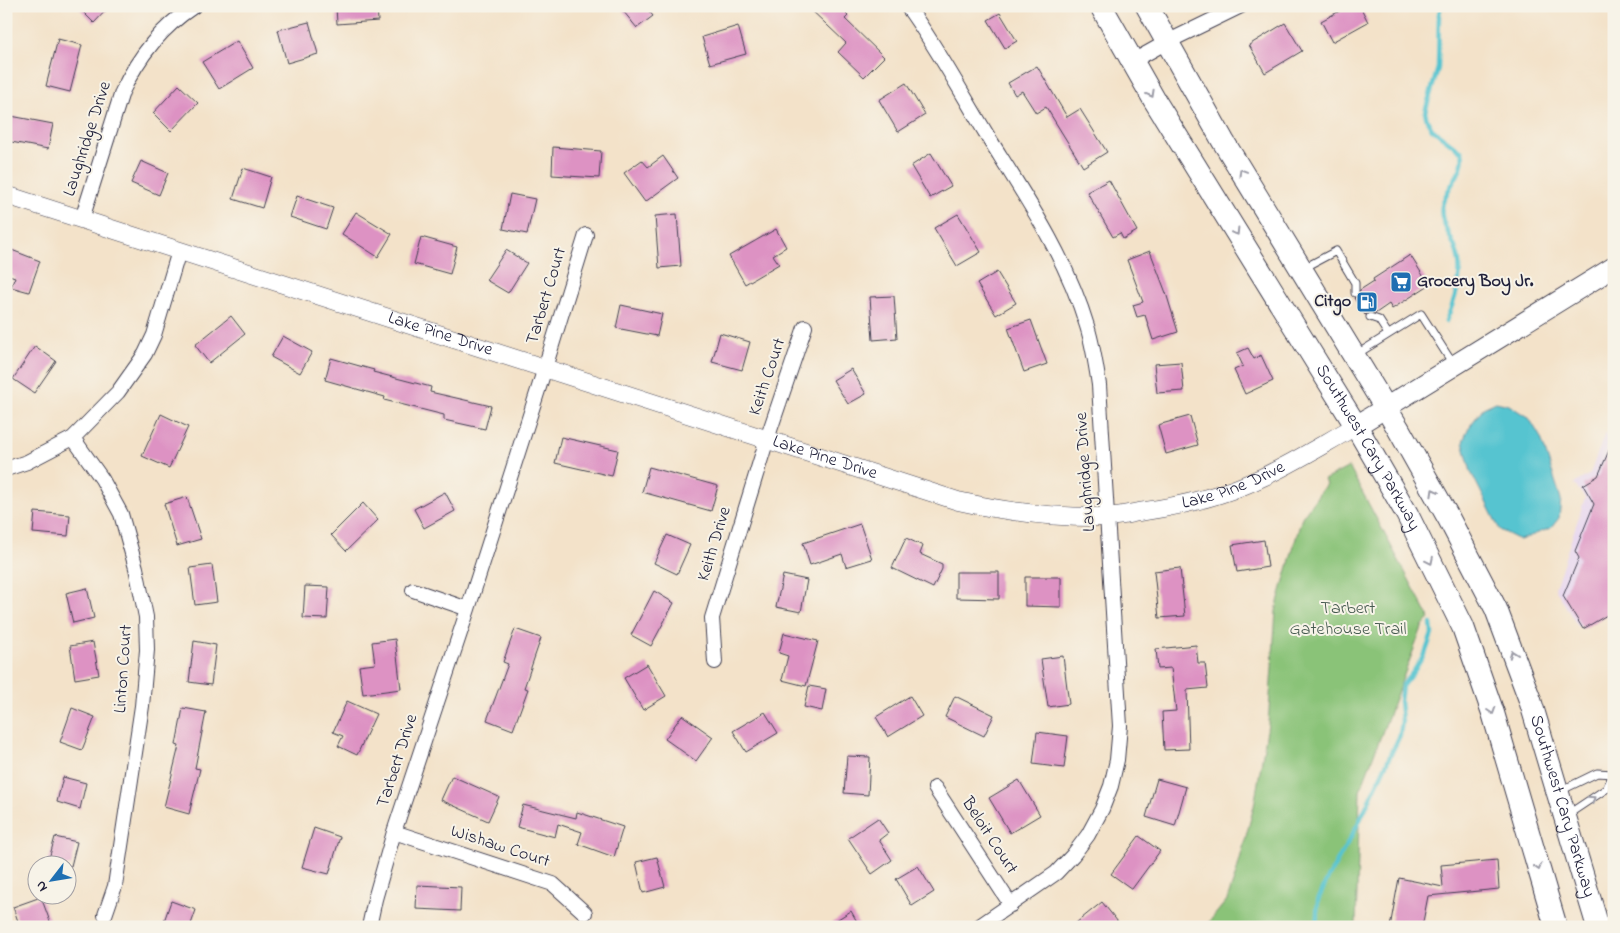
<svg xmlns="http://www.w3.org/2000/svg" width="1620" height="933" font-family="'Indie Flower',sans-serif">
<rect width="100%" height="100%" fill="#f7f3e8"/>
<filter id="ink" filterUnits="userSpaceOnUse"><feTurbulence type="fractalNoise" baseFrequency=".02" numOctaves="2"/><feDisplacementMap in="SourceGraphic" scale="10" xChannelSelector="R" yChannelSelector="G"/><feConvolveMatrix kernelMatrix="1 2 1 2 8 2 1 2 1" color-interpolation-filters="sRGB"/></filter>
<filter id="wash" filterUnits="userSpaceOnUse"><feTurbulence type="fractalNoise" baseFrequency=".0096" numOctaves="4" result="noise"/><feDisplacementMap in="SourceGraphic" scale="20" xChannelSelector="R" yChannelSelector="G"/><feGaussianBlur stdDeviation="1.12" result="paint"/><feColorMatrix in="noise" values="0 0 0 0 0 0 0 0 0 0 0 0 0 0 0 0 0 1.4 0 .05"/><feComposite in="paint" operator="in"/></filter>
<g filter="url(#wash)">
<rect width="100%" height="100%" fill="#f3e2c9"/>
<!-- built -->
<path fill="#e5d3f1" d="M1605 433 1614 437V606L1578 627 1555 588 1585 498 1574 484 1590 474Z"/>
<!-- green -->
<path fill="#8ac378" stroke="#56725a" d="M1349 467 1430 619 1423 625 1360 791 1356 925V927H1205L1227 900 1236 874 1254 806 1268 724 1276 611 1279 598 1302 517 1326 484 1324 480Z"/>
<!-- water -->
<path fill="#57c4d0" stroke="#3c7386" d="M1496 402 1509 405 1529 418 1541 438 1561 499 1559 518 1551 528 1520 540 1500 530 1471 472 1463 442 1468 429 1483 408Z"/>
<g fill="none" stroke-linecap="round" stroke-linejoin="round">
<!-- stream -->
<path stroke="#57c4d0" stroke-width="4.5" d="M1441 6 1439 14 1438 68 1425 112 1427 120 1432 129 1462 152C1467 171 1445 188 1442 206 1439 222 1451 235 1456 250 1465 273 1455 300 1446 321
M1316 927 1318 900 1329 876 1358 824 1400 735 1402 721 1400 701 1402 686 1414 671 1426 651 1432 634 1431 624"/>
</g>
<g id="blocks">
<!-- building -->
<path fill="#dd92c3" d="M77 6H110L94 23Z
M336 6H377L378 21 337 24Z
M619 6H645L653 16 637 28Z
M807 6H838L848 16 845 19 884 57 864 77 838 52 846 43Z
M1349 6H1360L1368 22 1332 42 1321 21Z
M1000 13 1017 41 1005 48 988 20Z
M309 22 318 54 287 63 278 30Z
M1285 23 1302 51 1265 73 1249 45Z
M738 26 746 54 710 64 702 37Z
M58 39 82 45 70 92 46 86Z
M237 41 253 68 219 89 202 62Z
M1037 66 1067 117 1080 109 1107 152 1083 167 1046 107 1036 113 1022 91 1015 95 1008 83Z
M906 83 925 115 898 132 879 100Z
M179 85 198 103 171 131 153 113Z
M11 116 53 124 48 149 6 141Z
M553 147 601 151 599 178 552 175Z
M931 153 951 186 930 198 911 166Z
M663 156 678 178 645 202 624 173 642 160 648 167Z
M141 161 168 173 159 195 131 183Z
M243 168 271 177 262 208 233 199Z
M1109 180 1137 231 1123 239 1120 233 1113 237 1087 192Z
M510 194 535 199 527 234 503 229Z
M297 196 333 208 326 229 290 217Z
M356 212 392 234 378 257 342 234Z
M677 214 681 266 659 268 655 216Z
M958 214 981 252 957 266 934 228Z
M776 229 786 247 773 255 779 264 745 284 729 256Z
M421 237 457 247 450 274 414 264Z
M9 249 40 261 29 292 11 287 15 277 6 274V257Z
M506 250 527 263 508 293 486 280Z
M1150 251 1166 293 1178 332 1153 340 1145 315 1137 317 1133 305 1143 302 1127 260Z
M1410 255 1429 285 1392 309 1389 304 1376 313 1369 312 1365 315 1354 298 1358 297 1360 290 1374 281 1373 279Z
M997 272 1016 303 996 315 977 284Z
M894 296 897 338 873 340 870 297Z
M621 305 662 314 657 336 616 328Z
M231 316 245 334 209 363 195 345Z
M1031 320 1047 364 1024 372 1008 328Z
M720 333 750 342 742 370 712 362Z
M283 336 312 352 300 373 271 357Z
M35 346 56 361 34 393 13 379Z
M1248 348 1254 359 1261 355 1273 381 1245 394 1234 370 1243 366 1237 353Z
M331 358 374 370 373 372 431 387 430 392 491 406 485 429 444 420V415L384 400 385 397 325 380Z
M1181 362 1184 391 1157 393 1154 364Z
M851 369 866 394 848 404 833 380Z
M161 414 188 427 169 468 142 456Z
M1190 416 1198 445 1166 454 1158 425Z
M561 437 618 450 612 476 555 463Z
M1614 439V611L1583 629 1563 596 1579 558 1575 551 1594 504 1583 485 1598 476Z
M649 467 718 486 711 511 642 492Z
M445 492 455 511 424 528 414 509Z
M187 497 201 539 177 546 164 504Z
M363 503 378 520 346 551 331 535Z
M35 512 70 515 68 536 33 533Z
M860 524 872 559 846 567 842 554 810 565 803 543Z
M667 535 690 545 677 574 654 563Z
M906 538 923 546 920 554 942 564V569L933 588 892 568Z
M1264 540 1268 567 1237 572 1232 545Z
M212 565 217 602 195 605 190 568Z
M1180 568 1185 616 1159 618 1154 571Z
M956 572H999V599L956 598Z
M783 575 807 580 801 612 776 607Z
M1025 577H1061V607L1025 606Z
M305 586 329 587 327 619 303 618Z
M87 588 94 618 73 623 66 593Z
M654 591 674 603 651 646 631 635Z
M515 629 541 638 524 688 528 689 513 730 487 720 508 664 503 662Z
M784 633 818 641 806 686 782 680 788 656 779 653Z
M395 639 401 689 363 694 359 666 375 664 372 642Z
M194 641 216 645 211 685 189 682Z
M93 642 99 675 75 679 70 646Z
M1196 645 1198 663H1205L1208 688 1187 690 1189 749 1164 750 1162 712 1176 711 1171 668 1158 669 1156 649Z
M1063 656 1069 704 1048 707 1041 659Z
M647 664 666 696 643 710 624 678Z
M809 686 826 689 822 711 804 707Z
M910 696 922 716 888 737 876 717Z
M955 696 994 715 984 736 945 717Z
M347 701 376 714 357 755 338 746 343 736 333 732Z
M72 708 95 717 82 750 60 742Z
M183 708 206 712 195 768 200 769 189 814 164 807 179 746 176 745Z
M765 712 778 733 746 752 733 731Z
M682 715 713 737 696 761 665 739Z
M1037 732 1068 736 1064 768 1033 764Z
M847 756 870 757 868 795 844 793Z
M452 776 499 797 488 821 441 800Z
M63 777 86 783 80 809 57 802Z
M1157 779 1186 787 1175 826 1146 817Z
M1019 780 1040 815 1010 833 989 798Z
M523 805 576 818 577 812 623 827 614 857 578 844 582 832 558 824 555 837 517 827Z
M878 818 888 833 879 840 892 860 872 874 848 838Z
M314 828 340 837 329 874 302 867Z
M1139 836 1160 851 1132 889 1111 874Z
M55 837 77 842 71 866H47Z
M657 857 665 887 643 893 636 862Z
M1497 860 1499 889 1428 896 1422 927H1390L1399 878 1443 887 1441 865Z
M918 866 934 892 912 906 896 879Z
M417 885 461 887 460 911 416 909Z
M41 897 52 927H20L13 907Z
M171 901 196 910 190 927H162Z
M1102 902 1118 922 1112 927H1071Z
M851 911 860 927H825Z"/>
</g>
</g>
<g filter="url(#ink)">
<use href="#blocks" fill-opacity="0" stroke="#413f50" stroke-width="1"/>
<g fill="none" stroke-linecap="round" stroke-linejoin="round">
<!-- service casing -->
<g stroke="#413f50" stroke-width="9">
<path id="service" d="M1304 268 1336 251 1355 283V293
M1370 317 1379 320 1388 334
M1357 354 1421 314 1453 364
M1560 791 1597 773 1613 774
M1567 815 1606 789 1614 773"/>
</g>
<!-- minor casing -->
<g stroke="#413f50" stroke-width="16">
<path id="minor" d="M907 6C937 47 961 92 987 135 1025 196 1066 256 1087 326 1093 345 1096 365 1099 385L1120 726 1117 760 1111 786 1102 809 1088 835 1073 855 1056 873 978 927
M1133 61 1167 42 1241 6
M82 219 122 92C138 57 162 27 194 6
M73 438 102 479 121 514 136 568 146 617 147 650 142 706 115 886 105 915
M6 469 27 462 73 438 118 392 145 354 154 335 179 251
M413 590 468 609
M715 662 712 618 767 439 805 327
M935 788 1011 905
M394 832 553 884 585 913
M369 927 375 899 394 832 468 609 539 387 586 235"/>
</g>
<!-- tertiary casing -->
<g stroke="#413f50" stroke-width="19">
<g id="tertiary">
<path id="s1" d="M6 195 958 501C1007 512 1056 518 1105 517 1116 517 1128 514 1139 512 1181 506 1224 496 1263 477 1295 462 1325 443 1356 426"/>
</g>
</g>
<!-- secondary casing -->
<g stroke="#413f50" stroke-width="22">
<path id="secondary" d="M1356 426 1614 267"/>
</g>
<!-- primary casing -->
<g stroke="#413f50" stroke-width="24">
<g id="primary">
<path id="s2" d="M1101 6 1155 101 1356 426 1407 514 1463 627 1493 713 1556 927"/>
<path id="s3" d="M1147 6 1223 141 1398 428 1448 517 1496 609 1530 700 1598 927"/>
</g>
</g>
<!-- service -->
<use href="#service" stroke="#fff" stroke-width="7"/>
<!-- minor -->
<use href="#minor" stroke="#fff" stroke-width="14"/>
<!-- tertiary -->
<use href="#tertiary" stroke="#fff" stroke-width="18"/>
<!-- secondary -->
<use href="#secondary" stroke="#fff" stroke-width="20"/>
<!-- primary -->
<use href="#primary" stroke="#fff" stroke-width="22"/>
</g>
<!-- one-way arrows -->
<defs><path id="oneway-chevron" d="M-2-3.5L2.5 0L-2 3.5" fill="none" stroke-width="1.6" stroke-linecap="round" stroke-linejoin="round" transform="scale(1.25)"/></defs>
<g stroke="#9c9ca7">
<use href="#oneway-chevron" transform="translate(1151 94) rotate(61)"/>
<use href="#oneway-chevron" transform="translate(1242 172) rotate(-121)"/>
<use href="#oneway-chevron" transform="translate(1236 232) rotate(58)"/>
<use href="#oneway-chevron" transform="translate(1434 492) rotate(-119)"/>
<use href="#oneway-chevron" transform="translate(1430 561) rotate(64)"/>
<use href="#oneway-chevron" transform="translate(1513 654) rotate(-110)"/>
<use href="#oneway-chevron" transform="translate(1492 711) rotate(72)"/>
<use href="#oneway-chevron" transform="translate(1592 799) rotate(-35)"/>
<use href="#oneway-chevron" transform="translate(1538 867) rotate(73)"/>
</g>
</g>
<!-- icons -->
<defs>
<g id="supermarket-square" transform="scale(1.125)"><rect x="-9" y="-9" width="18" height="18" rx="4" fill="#1f6fb2" stroke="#f7f3e8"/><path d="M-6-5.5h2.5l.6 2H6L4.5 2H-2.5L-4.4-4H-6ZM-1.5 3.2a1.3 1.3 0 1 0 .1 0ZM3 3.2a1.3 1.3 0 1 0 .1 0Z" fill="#fff"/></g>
<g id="fuel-square" transform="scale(1.125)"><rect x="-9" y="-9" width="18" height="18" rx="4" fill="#1f6fb2" stroke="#f7f3e8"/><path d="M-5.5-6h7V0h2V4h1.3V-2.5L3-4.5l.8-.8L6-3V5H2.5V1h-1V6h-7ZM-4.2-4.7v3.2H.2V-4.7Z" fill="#fff"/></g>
</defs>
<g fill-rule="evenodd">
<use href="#supermarket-square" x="1401" y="282"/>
<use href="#fuel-square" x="1367" y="302"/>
</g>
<g text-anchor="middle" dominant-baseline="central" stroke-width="4" stroke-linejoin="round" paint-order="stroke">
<!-- street labels -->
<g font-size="18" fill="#22223b" stroke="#f7f3e8">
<text transform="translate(88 139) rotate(-72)">Laughridge Drive</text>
<text transform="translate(547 296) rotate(-73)">Tarbert Court</text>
<text stroke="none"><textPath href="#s1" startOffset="456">Lake Pine Drive</textPath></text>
<text transform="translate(768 377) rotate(-71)">Keith Court</text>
<text stroke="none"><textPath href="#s2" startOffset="516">Southwest Cary Parkway</textPath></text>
<text stroke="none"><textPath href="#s1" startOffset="860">Lake Pine Drive</textPath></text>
<text transform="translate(1086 472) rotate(-94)">Laughridge Drive</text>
<text stroke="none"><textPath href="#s1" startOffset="1281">Lake Pine Drive</textPath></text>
<text transform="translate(715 544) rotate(-73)">Keith Drive</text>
<text transform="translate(124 669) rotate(-86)">Linton Court</text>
<text transform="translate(398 761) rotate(-72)">Tarbert Drive</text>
<text stroke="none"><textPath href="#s3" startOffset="905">Southwest Cary Parkway</textPath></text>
<text transform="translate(989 836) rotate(57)">Beloit Court</text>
<text transform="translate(500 847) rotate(18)">Wishaw Court</text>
</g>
<!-- poi labels -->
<g font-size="18" font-weight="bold" fill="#22223b" stroke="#f7f3e8" text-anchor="start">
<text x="1417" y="282">Grocery Boy Jr.</text>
<text x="1351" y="302" text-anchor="end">Citgo</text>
</g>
<!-- park labels -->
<g font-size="18" fill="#465a50" stroke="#f7f3e8">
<text x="1348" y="609">Tarbert<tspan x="1348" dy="21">Gatehouse Trail</tspan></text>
</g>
</g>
<!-- margin -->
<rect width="1620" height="933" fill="none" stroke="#f7f3e8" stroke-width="25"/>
<!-- north arrow -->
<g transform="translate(52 880) rotate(239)"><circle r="24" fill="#f7f3e8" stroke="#a29fa3"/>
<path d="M0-4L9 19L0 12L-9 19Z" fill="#1f6fb2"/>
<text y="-8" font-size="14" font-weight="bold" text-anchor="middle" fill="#22223b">N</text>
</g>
</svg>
